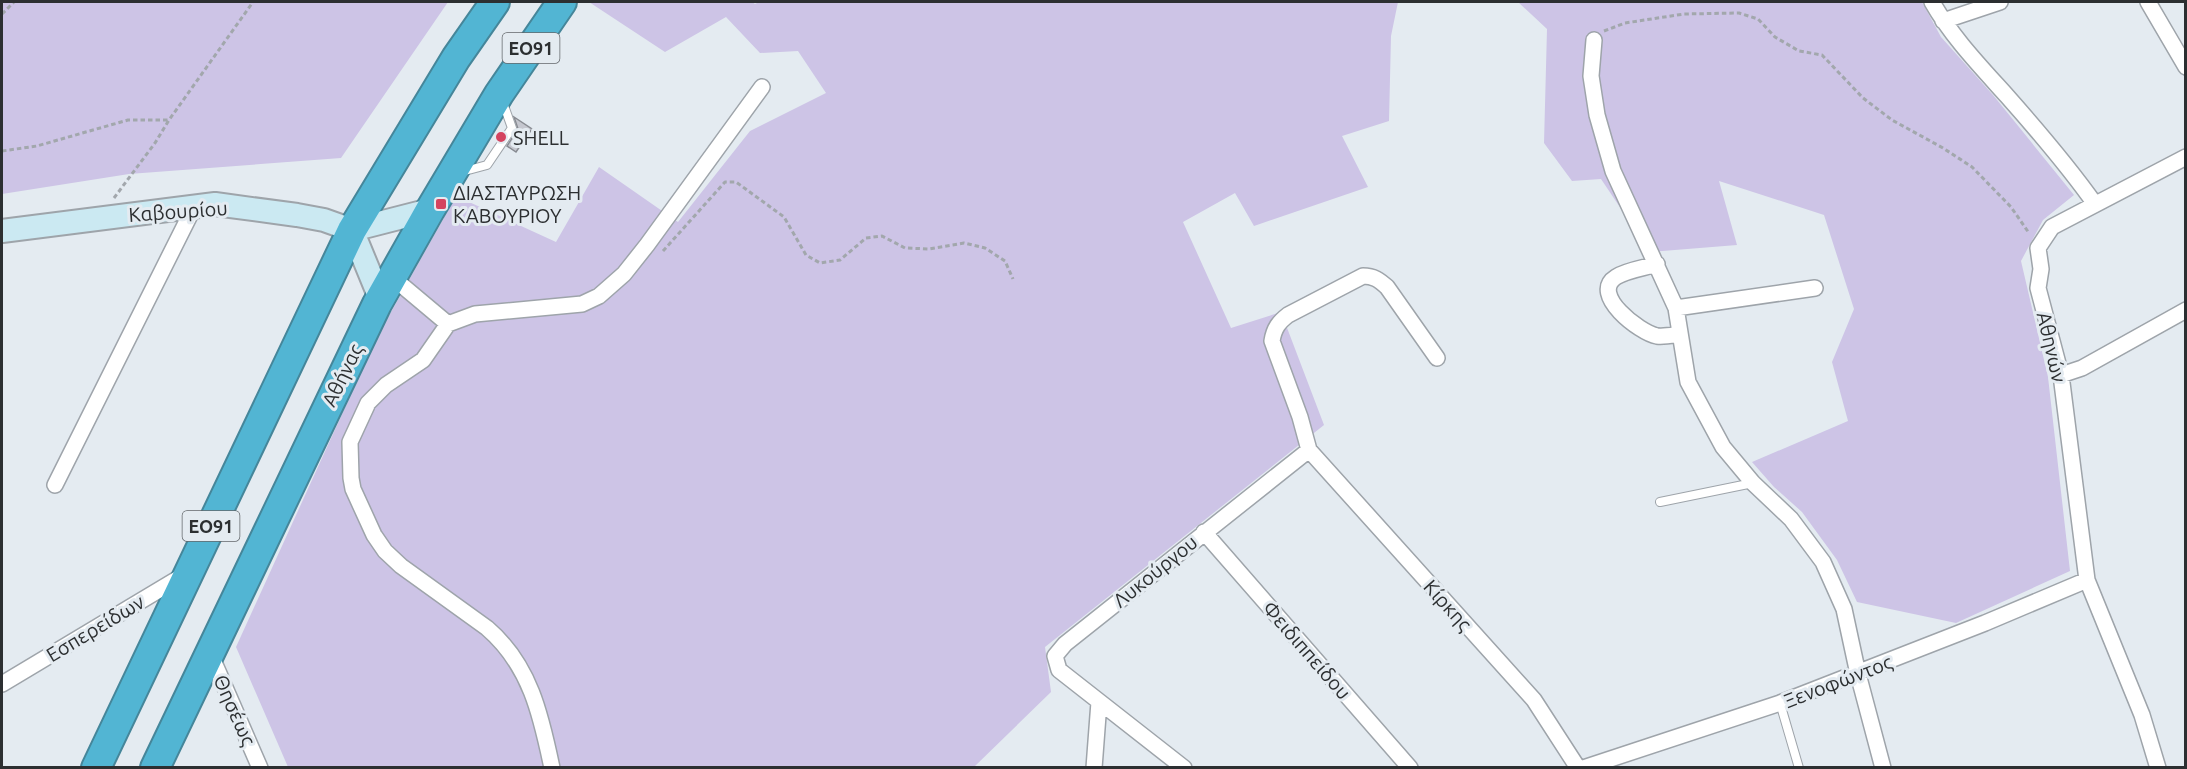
<svg xmlns="http://www.w3.org/2000/svg" width="2187" height="769" viewBox="0 0 2187 769" font-family="Ubuntu,sans-serif">
<style>
.green{fill:#cdc4e6}
.building{fill:#c5c7cf;stroke:#888b92;stroke-width:1.5}
.lines{fill:none;stroke-linecap:round;stroke-linejoin:round}
.lane-casing{stroke:#9ea4aa;stroke-width:10}
.street-casing{stroke:#9ea4aa;stroke-width:18}
.secondary-casing{stroke:#9ea4aa;stroke-width:26}
.highway-casing{stroke:#45869a;stroke-width:32}
.path{stroke:#a2a7ac;stroke-width:3;stroke-dasharray:4.5 3;stroke-linecap:butt}
.lane{stroke:#fff;stroke-width:8}
.street{stroke:#fff;stroke-width:15}
.secondary{stroke:#cbe9f2;stroke-width:22}
.highway{stroke:#52b5d3;stroke-width:28}
.poi-dot{fill:#d44460;stroke:#e4ebf1;stroke-width:2}
.labels{text-anchor:middle;dominant-baseline:central;stroke-width:6;stroke-linejoin:round;paint-order:stroke}
.shield{fill:#e4ebf1;stroke:#63676b;stroke-width:1.5}
.shield-label{font-size:18px;font-weight:bold;fill:#2c2f31}
.poi-label{font-size:20px;fill:#2c2f31;stroke:#e4ebf1;text-anchor:start}
.street-label{font-size:20px;fill:#2c2f31;stroke:#e4ebf1}
</style>
<rect width="100%" height="100%" fill="#e4ebf1"/>
<!-- green -->
<path class="green" d="M2,2H448L341,158L129,174L2,194Z
M589,2H752L755,4L759,2H1398L1391,36L1389,121L1342,136L1368,187L1254,226L1235,193L1183,222L1231,328L1281,312L1324,425L1045,647L1051,692L974,767H288L236,647L378,335L456,196L556,242L599,167L678,222L750,131L826,93L798,51L760,53L726,17L665,52Z
M1518,2H1922L1941,37L1993,95L2074,195L2043,220L2021,261L2048,377L2070,571L1956,623L1857,602L1837,560L1802,512L1774,487L1752,462L1848,421L1832,362L1854,309L1824,215L1719,181L1737,245L1650,252L1601,179L1572,181L1544,143L1547,29Z"/>
<!-- building -->
<path class="building" d="M514,117L532,129L516,152L507,146L518,129Z"/>
<g class="lines">
<defs>
<path id="lane" d="M461,172L487,165L512,128L503,103
M1660,502L1753,483
M1780,703L1799,768"/>
<path id="street" d="M1932,2C1952,37 1980,66 2007,96C2038,131 2068,166 2095,204
M2148,2L2186,67
M1943,21L2000,2
M1594,40L1591,76L1597,115L1613,171L1676,308L1688,382L1723,447L1753,483L1791,519L1823,562L1844,609L1858,674L1883,768
M1657,264C1644,268 1627,270 1616,277C1589,294 1640,333 1657,336C1664,337 1673,335 1680,334
M392,277L448,324L475,314L582,304L599,296L624,274L647,245L762,87
M1676,308L1815,288
M448,324L423,360L386,385L368,403L350,442L351,478L353,489L374,535L385,551L401,566L487,628C530,665 541,715 552,768
M1437,358L1387,287C1379,280 1374,276 1363,276L1288,315C1279,322 1274,328 1272,341L1300,417L1309,450L1534,700L1578,768
M2061,375L2082,368L2186,310
M55,485L195,205
M1204,532L1410,768
M210,653L260,768
M2,684L184,575
M1094,768L1099,702
M1184,768L1059,670L1055,656L1065,644L1309,450
M1583,768L1780,703L1985,623L2087,580
M2158,768L2142,715L2087,580L2061,375L2038,288L2041,269L2038,248L2052,227L2186,157"/>
<path id="secondary" d="M352,230L430,210
M352,230L380,298
M2,231L215,204L297,215L324,220L352,230"/>
<path id="highway" d="M96,768L352,230L456,58L495,2
M155,768L377,304L430,210L499,94L562,2"/>
</defs>
<!-- lane casing -->
<use href="#lane" class="lane-casing"/>
<!-- street casing -->
<use href="#street" class="street-casing"/>
<!-- secondary casing -->
<use href="#secondary" class="secondary-casing"/>
<!-- highway casing -->
<use href="#highway" class="highway-casing"/>
<!-- path -->
<path class="path" d="M2,14L14,2
M1604,31L1625,23L1684,14L1739,13L1758,19L1775,37L1799,51L1822,55L1863,98L1892,120L1943,148L1972,167L2011,207L2029,233
M2,151L37,146L128,120H169
M114,198L155,143L169,120L253,2
M663,251L725,182H736L784,217L806,255L820,263L840,260L866,238L882,236L905,248L929,249L964,243L985,248L1005,261L1013,279"/>
<!-- lane -->
<use href="#lane" class="lane"/>
<!-- street -->
<use href="#street" class="street"/>
<!-- secondary -->
<use href="#secondary" class="secondary"/>
<!-- highway -->
<use href="#highway" class="highway"/>
</g>
<!-- markers -->
<g class="poi-dot">
<circle cx="501" cy="137" r="6"/>
<rect x="435" y="198" width="12" height="12" rx="3"/>
</g>
<g class="labels">
<!-- shield labels -->
<g class="shield">
<rect x="502.5" y="33" width="57" height="30" rx="4.5"/>
<rect x="182.5" y="511" width="57" height="30" rx="4.5"/>
</g>
<g class="shield-label">
<text x="531" y="48">ΕΟ91</text>
<text x="211" y="526">ΕΟ91</text>
</g>
<!-- poi labels -->
<g class="poi-label">
<text x="513" y="137">SHELL</text>
<text x="453" y="192">ΔΙΑΣΤΑΥΡΩΣΗ<tspan x="453" dy="23">ΚΑΒΟΥΡΙΟΥ</tspan></text>
</g>
<!-- street labels -->
<g class="street-label">
<text transform="translate(178 211) rotate(-4)">Καβουρίου</text>
<text transform="translate(2052 347) rotate(77)">Αθηνών</text>
<text transform="translate(342 375) rotate(-64)">Αθήνας</text>
<text transform="translate(1155 571) rotate(-39)">Λυκούργου</text>
<text transform="translate(1448 605) rotate(48)">Κίρκης</text>
<text transform="translate(95 628) rotate(-31)">Εσπερείδων</text>
<text transform="translate(1307 650) rotate(49)">Φειδιππείδου</text>
<text transform="translate(1838 681) rotate(-21)">Ξενοφώντος</text>
<text transform="translate(235 710) rotate(66)">Θησέως</text>
</g>
</g>
<!-- border -->
<rect width="2187" height="769" fill="none" stroke="#2c2f31" stroke-width="6"/>
</svg>
